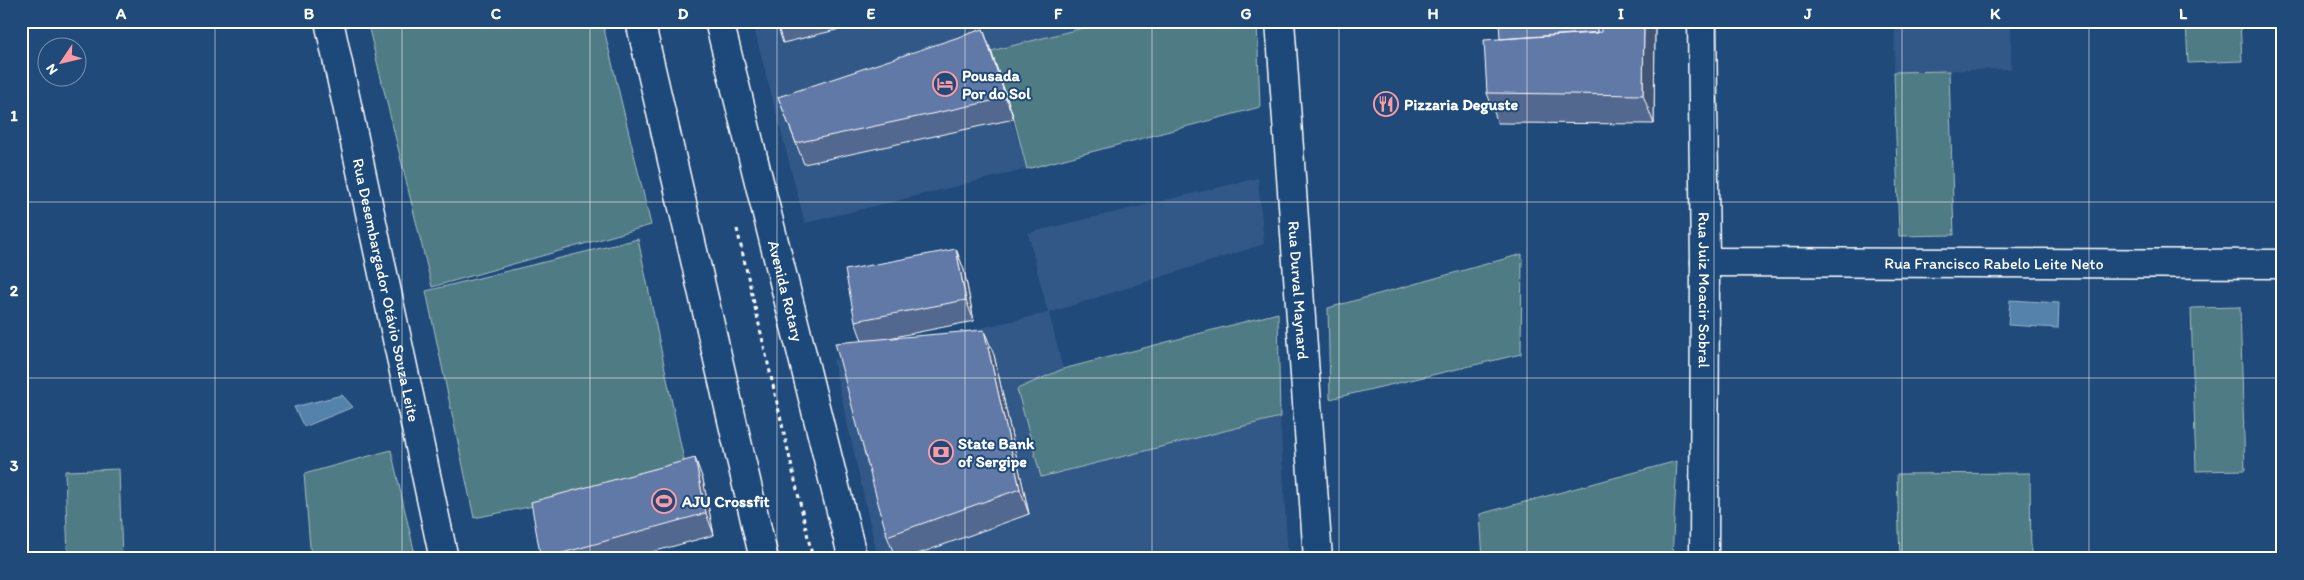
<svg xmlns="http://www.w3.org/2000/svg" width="2304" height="580" viewBox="0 0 2304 580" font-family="Itim,sans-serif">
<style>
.built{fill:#325887}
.green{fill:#4f7b84;stroke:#a7bdc2}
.water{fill:#5582ab;stroke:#99b4cd}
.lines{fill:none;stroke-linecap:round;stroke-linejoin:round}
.minor-casing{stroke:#fff;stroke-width:31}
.primary-casing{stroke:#fff;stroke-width:31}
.path{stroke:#fff;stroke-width:3;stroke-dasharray:4 4;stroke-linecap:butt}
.minor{stroke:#1f4a7a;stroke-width:28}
.primary{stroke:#1f4a7a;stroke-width:28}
.wall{fill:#53688f;stroke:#fff}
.shaded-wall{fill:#435574;stroke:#fff}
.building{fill:#6079a6;stroke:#fff}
.grid{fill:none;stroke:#fff;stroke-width:1;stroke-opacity:0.55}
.labels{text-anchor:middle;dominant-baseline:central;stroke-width:4;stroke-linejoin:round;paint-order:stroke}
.poi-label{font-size:16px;font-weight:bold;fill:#fff;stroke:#1f4a7a;text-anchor:start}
.street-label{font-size:16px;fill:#fff;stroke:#1f4a7a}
.neatline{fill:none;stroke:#fff;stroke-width:2}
.grid-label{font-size:16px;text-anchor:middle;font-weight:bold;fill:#fff}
</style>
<rect width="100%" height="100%" fill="#1f4a7a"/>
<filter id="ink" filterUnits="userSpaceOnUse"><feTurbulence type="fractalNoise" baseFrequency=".02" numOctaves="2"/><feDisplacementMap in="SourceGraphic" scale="10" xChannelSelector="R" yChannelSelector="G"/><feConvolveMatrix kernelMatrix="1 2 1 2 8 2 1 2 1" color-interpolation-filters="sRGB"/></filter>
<g filter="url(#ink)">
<!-- built -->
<path class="built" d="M752,21H1111L991,51L1027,169L805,223Z
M1895,21H2011V69L1894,72Z
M1258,178L1264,244L1049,313L1063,369L1017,389L1041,476L1280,417L1288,559H878L833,360L1048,313L1028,233Z"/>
<!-- green -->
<path class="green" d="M367,21H602L651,225L432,287Z
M1111,21H1257L1260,107L1027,169L1014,119L991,51Z
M2186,21H2240L2242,61L2188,63Z
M1949,71L1954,235L1899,236L1894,72Z
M638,239L687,475L474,518L426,291Z
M1522,254L1521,354L1330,399L1328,308Z
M2240,307L2245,470L2196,471L2191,308Z
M1278,313L1280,417L1041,477L1017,389L1063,369Z
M391,450L416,559H311L304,474Z
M1677,461L1672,559H1483L1480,514Z
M119,469L122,559H68L65,471Z
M2030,473L2031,559H1900L1897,474Z"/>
<!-- water -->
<path class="water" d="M2010,300L2059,303L2058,328L2008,325Z
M342,395L353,407L304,427L294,407Z"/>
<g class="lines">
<defs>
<g id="minor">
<path id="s1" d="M329,21L444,559"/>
<path id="s2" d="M1280,21L1318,559"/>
<path id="s3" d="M1702,21L1705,262L1704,559"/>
<path id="s4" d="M1705,262L2283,264"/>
</g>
<g id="primary">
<path d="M640,21L764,559"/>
<path id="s5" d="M719,21L853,559"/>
</g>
</defs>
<!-- minor casing -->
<use href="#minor" class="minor-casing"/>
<!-- primary casing -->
<use href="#primary" class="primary-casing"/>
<!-- path -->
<path class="path" d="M737,229L813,559"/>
<!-- minor -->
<use href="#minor" class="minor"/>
<!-- primary -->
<use href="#primary" class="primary"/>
</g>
<!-- wall -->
<path class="wall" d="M776,21H873L783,43Z
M1655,21L1654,124L1498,123L1487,93L1500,39Z
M991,51L1014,119L804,164L778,97Z
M956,249L964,270L974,321L884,339L994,355L1029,514L904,559H896L887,536L862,341L855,321Z
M695,458L703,480L714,535L627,559H541Z"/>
<!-- shaded-wall -->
<path class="shaded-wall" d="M1597,21H1602L1603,52L1597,36Z
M1644,21H1655L1654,124L1643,95Z
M983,29L991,51L1014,119L1006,98Z
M956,249L964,270L974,321L966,300Z
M984,330L994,355L1029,514L1020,489Z
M695,458L703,480L714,535L706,513Z"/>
<!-- building -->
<path class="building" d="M1499,21H1597V33L1500,39Z
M1601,21H1644L1643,95L1487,93L1484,40L1601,32Z
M983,29L1006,98L796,143L778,97Z
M956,249L966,300L855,321L845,270Z
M984,330L1020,489L887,536L835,343Z
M695,458L706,513L541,559L531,502Z"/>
</g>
<!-- grid -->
<path class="grid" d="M215,21V559M402,21V559M590,21V559M777,21V559M965,21V559M1152,21V559M1339,21V559M1527,21V559M1714,21V559M1902,21V559M2089,21V559M21,202H2283M21,378H2283"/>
<!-- icons -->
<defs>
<symbol id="hotel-ring" viewBox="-11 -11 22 22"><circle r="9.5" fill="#1f4a7a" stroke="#ff9aa2" stroke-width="1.5"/><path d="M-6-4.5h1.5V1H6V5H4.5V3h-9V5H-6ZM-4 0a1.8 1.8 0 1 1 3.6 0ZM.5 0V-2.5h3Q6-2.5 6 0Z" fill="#ff9aa2"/></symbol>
<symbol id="restaurant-ring" viewBox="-11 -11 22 22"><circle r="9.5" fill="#1f4a7a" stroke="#ff9aa2" stroke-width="1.5"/><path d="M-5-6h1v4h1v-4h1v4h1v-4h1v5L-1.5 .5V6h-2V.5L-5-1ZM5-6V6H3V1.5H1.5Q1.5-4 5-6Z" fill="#ff9aa2"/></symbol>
<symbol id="bank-ring" viewBox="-11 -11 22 22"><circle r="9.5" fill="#1f4a7a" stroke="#ff9aa2" stroke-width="1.5"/><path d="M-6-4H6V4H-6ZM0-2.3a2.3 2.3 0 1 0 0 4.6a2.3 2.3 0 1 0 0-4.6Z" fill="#ff9aa2"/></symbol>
<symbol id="stadium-ring" viewBox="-11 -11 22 22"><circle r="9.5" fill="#1f4a7a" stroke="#ff9aa2" stroke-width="1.5"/><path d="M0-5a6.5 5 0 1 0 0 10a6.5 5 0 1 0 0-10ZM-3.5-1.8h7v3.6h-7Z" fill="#ff9aa2"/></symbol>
</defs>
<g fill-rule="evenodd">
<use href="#hotel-ring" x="931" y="70" width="28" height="28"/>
<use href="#restaurant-ring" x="1372" y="90" width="28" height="28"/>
<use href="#bank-ring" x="927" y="438" width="28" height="28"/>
<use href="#stadium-ring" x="650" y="487" width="28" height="28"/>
</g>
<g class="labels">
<!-- poi labels -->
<g class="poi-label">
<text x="962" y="75">Pousada<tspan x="962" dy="18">Por do Sol</tspan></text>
<text x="1404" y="104">Pizzaria Deguste</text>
<text x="958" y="443">State Bank<tspan x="958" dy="18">of Sergipe</tspan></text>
<text x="682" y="501">AJU Crossfit</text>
</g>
<!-- street labels -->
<g class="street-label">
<text stroke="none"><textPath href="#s4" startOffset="289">Rua Francisco Rabelo Leite Neto</textPath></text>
<text stroke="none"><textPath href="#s1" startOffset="275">Rua Desembargador Otávio Souza Leite</textPath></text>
<text stroke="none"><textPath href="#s5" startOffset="278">Avenida Rotary</textPath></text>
<text stroke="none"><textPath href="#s2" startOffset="270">Rua Durval Maynard</textPath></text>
<text stroke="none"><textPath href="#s3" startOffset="269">Rua Juiz Moacir Sobral</textPath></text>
</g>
</g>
<!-- margin -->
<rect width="2304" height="580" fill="none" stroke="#1f4a7a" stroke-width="55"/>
<!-- north arrow -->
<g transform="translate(62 62) rotate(235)"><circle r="24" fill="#1f4a7a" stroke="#7992af"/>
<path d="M0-4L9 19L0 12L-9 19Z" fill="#ff9aa2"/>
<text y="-8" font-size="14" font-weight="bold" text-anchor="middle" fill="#ffffff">N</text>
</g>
<rect x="28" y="28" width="2248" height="524" class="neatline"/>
<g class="grid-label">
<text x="121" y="19">A</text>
<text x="309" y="19">B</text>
<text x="496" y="19">C</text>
<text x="683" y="19">D</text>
<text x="871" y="19">E</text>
<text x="1058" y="19">F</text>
<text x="1246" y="19">G</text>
<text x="1433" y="19">H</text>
<text x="1621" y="19">I</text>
<text x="1808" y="19">J</text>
<text x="1995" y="19">K</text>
<text x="2183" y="19">L</text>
<text x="14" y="121">1</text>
<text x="14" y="296">2</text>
<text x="14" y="471">3</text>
</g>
</svg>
